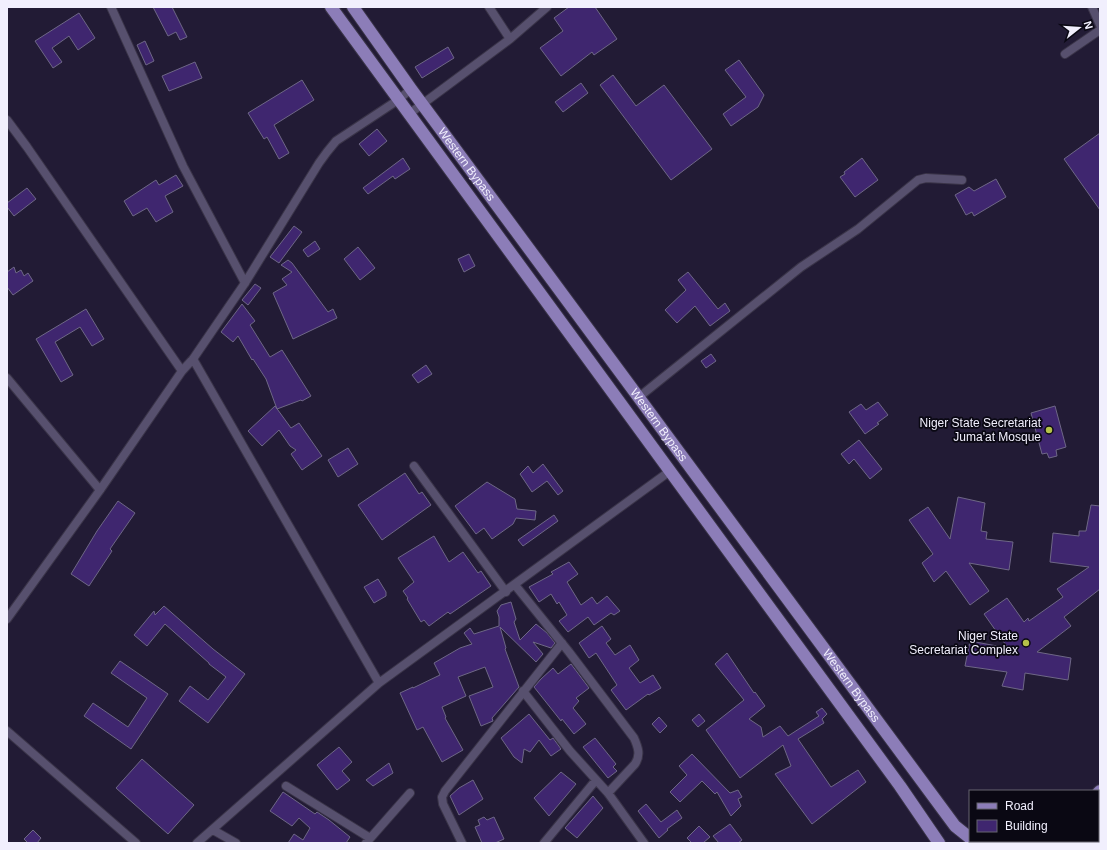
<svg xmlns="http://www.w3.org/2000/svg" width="1107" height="850" viewBox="0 0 1107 850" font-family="Arial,sans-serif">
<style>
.building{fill:#3f266f;stroke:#6e6786}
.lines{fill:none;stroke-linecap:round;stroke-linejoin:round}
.street-casing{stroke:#3a3448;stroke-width:10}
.primary-casing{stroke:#3a3448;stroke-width:14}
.street{stroke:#57506e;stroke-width:8}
.primary{stroke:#8c7db8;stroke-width:12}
.poi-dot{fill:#b5c249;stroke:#0a0813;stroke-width:1.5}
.labels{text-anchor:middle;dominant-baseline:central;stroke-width:3.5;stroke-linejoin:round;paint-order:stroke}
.street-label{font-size:12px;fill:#f1effd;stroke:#0a0813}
.poi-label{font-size:12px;fill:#f1effd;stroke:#0a0813;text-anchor:end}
</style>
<rect width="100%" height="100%" fill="#221b35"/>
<!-- building -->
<path class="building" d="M153,7H172L187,37L180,40L176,32L168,36Z
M569,7H595L617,39L594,55L592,52L561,76L540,48L563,31L554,18Z
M79,13L95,38L78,50L69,36L52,48L62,62L53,68L35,41Z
M145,41L154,61L146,65L137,45Z
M448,47L454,58L422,78L415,67Z
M739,60L764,95L758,107L731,126L723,114L746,97L725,70Z
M195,62L202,78L169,91L162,76Z
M613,75L636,106L664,85L712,149L671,180L600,85Z
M302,80L314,100L274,125L289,153L279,159L267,137L264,139L248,113Z
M581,83L588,93L563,112L555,102Z
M377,129L387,141L369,156L359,144Z
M1100,133V210L1064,159Z
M403,158L410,169L395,179L393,176L368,194L363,188Z
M862,158L878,180L855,197L840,177L845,174L844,172Z
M176,175L183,186L165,196L173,212L156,222L147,208L133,216L124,201L156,180L159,185Z
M996,179L1006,197L974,216L972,212L966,215L955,195L969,187L974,191Z
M27,188L36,199L14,216L7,207V203Z
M294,226L302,232L279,263L270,257Z
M315,241L320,249L308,257L303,250Z
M358,247L375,268L360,280L344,259Z
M469,254L475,266L464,272L458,259Z
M288,260L292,263L328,312L333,309L337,318L293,339L273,293L287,285L282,279L292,272L281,265Z
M14,267L16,273L21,270L24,276L28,273L33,281L13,295L7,287V272Z
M688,272L718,309L725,303L730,311L710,326L695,306L677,323L665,310L686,290L678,280Z
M255,284L261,288L248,305L242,300Z
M242,304L255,321L250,325L270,357L282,350L311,396L302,401L301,400L277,409L266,379L253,359L252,360L238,336L233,342L221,332Z
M86,309L104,339L92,346L80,327L55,342L73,375L61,382L36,339Z
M711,354L716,361L706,368L701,361Z
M426,365L432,374L418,383L412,375Z
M878,402L888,415L877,423L879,424L865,434L849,412L861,404L866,410Z
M275,406L291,428L299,423L322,456L302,470L291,454L296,450L290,446L279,430L262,446L248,431Z
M1055,406L1066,447L1056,450L1057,456L1049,458L1047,453L1042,454L1031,413Z
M859,440L882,469L870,479L854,459L849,464L841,454Z
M348,448L358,464L338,477L328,460Z
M543,464L563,491L558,495L547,481L532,492L520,474L528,466L533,473Z
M405,473L419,494L422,492L431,505L382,540L358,505Z
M487,482L515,499L517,509L536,511L535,520L516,518L513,524L492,539L484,528L476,534L455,506Z
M958,497L985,503L981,531L987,532L986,539L1013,542L1009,570L969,563L989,591L970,605L946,571L934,582L922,563L933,554L909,520L928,507L950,539Z
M118,501L135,513L110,549L112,551L89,586L71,574L97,531Z
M1091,505L1100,506V589L1064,617L1071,626L1037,652L1071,658L1068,680L1025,673L1023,690L1002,686L1007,672L965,666L970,641L1008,648L984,614L1007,598L1024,622L1028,618L1029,621L1063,597L1057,589L1089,567L1050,562L1053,533L1079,536V531H1086Z
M554,515L558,521L523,546L518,540Z
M434,536L449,562L463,552L478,573L481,571L491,586L450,614L448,612L429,626L424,620L421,622L407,599L408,598L403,591L414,582L398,558Z
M569,562L578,574L567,582L581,605L592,597L597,604L607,596L620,611L614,615L611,613L594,625L588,617L568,632L559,621L567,615L559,602L557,604L551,594L539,602L529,587L553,574L551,572Z
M378,579L386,592V596L374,603L364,587Z
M511,602L516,619L514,622L520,640L536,624L547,633L555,643L551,648L533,642L543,654L536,662L500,627L506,648L505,649L519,687L492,718L493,721L481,726L469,696L493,687L485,667L458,677L466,696L442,707L446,717L445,718L463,750L442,762L423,727L417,730L400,693L413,687V688L440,675L434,663L460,648L472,644L464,633L470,628L474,634L499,626V617L497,611L501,605Z
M164,606L213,649L245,674L208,723L179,701L190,686L208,700L226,677L209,664V663L165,624L147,646L134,635L154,611L155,615Z
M602,626L611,639L606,643L615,655L630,645L639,660L629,668L640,683L653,675L661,688L649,695L648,694L626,710L611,690L617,685L596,653L589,658L579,643Z
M727,653L754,693L755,692L765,706L749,719L761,727L763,737L780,726L788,736L819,716L816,712L822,708L827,714L822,719L824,723L798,739L831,787L858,770L866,782L812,824L775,774L791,766L783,745L740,778L706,730L744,700L715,664Z
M120,661L168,694L131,749L84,716L93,703L128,727L147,698L111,673Z
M571,664L589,688L576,698L579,701L573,708L586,724L574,734L562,719L561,721L534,687L541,679L553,668L558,674Z
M529,714L550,740L553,738L561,749L551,756L539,740L530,752L524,749L522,763L514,757L501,738Z
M699,714L705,721L698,727L692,720Z
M659,717L667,726L660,733L652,724Z
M595,738L616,764L613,767L617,771L608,778L583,747Z
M339,747L352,762L342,771L350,780L337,790L317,765Z
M692,754L730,793L738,790L742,797L738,799L741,806L731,816L717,792L715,794L702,781L680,802L670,792L687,775L679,766Z
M142,759L194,805L168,834L116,788Z
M389,763L393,773L373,786L366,780Z
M561,772L576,784L549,816L534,798Z
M473,780L483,799L459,815L450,796L459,788Z
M283,792L315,814L317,812L329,820L350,837L346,843H288L294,834L303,840L310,828L299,818L292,826L270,811Z
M593,796L603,808L577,838L565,828Z
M646,804L661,822L677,810L682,818L667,829L668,830L659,838L638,811Z
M484,817L487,820L494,817L504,839L495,843H482L475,827L480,825L478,820Z
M730,824L742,840L738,843H719L713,836Z
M699,826L710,837L703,843H692L687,838Z
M33,830L41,838L37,843H28L24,839Z"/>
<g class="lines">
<defs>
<path id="street" d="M111,7L183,166L245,283
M489,7L510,39
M1092,7L1100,25
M1065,54L1100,30
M409,114L510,39L547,7
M7,120L27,147L182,371
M193,359L379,683
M7,378L100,490
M639,397L801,267L858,229L918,180L926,178L962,180
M414,466L506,592
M515,585L569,652L634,738C638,747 641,755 635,764L608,793
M7,619L100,490L182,371L193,359L245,283L319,163L327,152L336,141L398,100L411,89
M523,691L570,751L608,793L644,843
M7,731L136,843
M286,786L370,838
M213,830L236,843
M197,843L379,683L670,471
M366,843L410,793
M462,843L443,804L442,797L445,791L562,643
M544,843L596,780"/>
<g id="primary">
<path d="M331,7L900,786L939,843"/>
<path id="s1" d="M353,7L411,89L955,826L970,838"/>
<path d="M1098,793L1100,791"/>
<path d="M1098,821L1100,819"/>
<path d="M1028,843L1032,841"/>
<path d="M1068,843L1071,841"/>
</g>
</defs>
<!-- street casing -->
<use href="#street" class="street-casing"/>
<!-- primary casing -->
<use href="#primary" class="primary-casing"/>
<!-- street -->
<use href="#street" class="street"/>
<!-- primary -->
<use href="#primary" class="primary"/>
</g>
<!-- markers -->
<g class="poi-dot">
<circle cx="1049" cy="430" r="4"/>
<circle cx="1026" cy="643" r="4"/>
</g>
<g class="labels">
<!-- street labels -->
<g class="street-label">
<text stroke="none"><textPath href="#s1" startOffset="194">Western Bypass</textPath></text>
<text stroke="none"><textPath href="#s1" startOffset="518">Western Bypass</textPath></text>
<text stroke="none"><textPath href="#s1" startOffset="842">Western Bypass</textPath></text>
</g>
<!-- poi labels -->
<g class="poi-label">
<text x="1041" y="423">Niger State Secretariat<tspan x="1041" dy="14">Juma'at Mosque</tspan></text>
<text x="1018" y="636">Niger State<tspan x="1018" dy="14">Secretariat Complex</tspan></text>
</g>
</g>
<!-- border -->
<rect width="1107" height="850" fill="none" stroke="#f1effd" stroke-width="16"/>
<!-- legend -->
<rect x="969" y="790" width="130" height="52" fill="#0a0813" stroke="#666471"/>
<rect x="977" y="803" width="20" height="6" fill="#8c7db8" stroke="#666471"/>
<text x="1005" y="810" font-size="12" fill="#f1effd">Road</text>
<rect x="977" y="820" width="20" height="12" fill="#3f266f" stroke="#666471"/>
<text x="1005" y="830" font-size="12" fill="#f1effd">Building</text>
<!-- north arrow -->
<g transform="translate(1079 28) rotate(73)" stroke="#0a0813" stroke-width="3" paint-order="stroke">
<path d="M0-3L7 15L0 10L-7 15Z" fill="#f1effd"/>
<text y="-6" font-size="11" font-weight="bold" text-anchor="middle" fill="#f1effd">N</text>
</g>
</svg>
